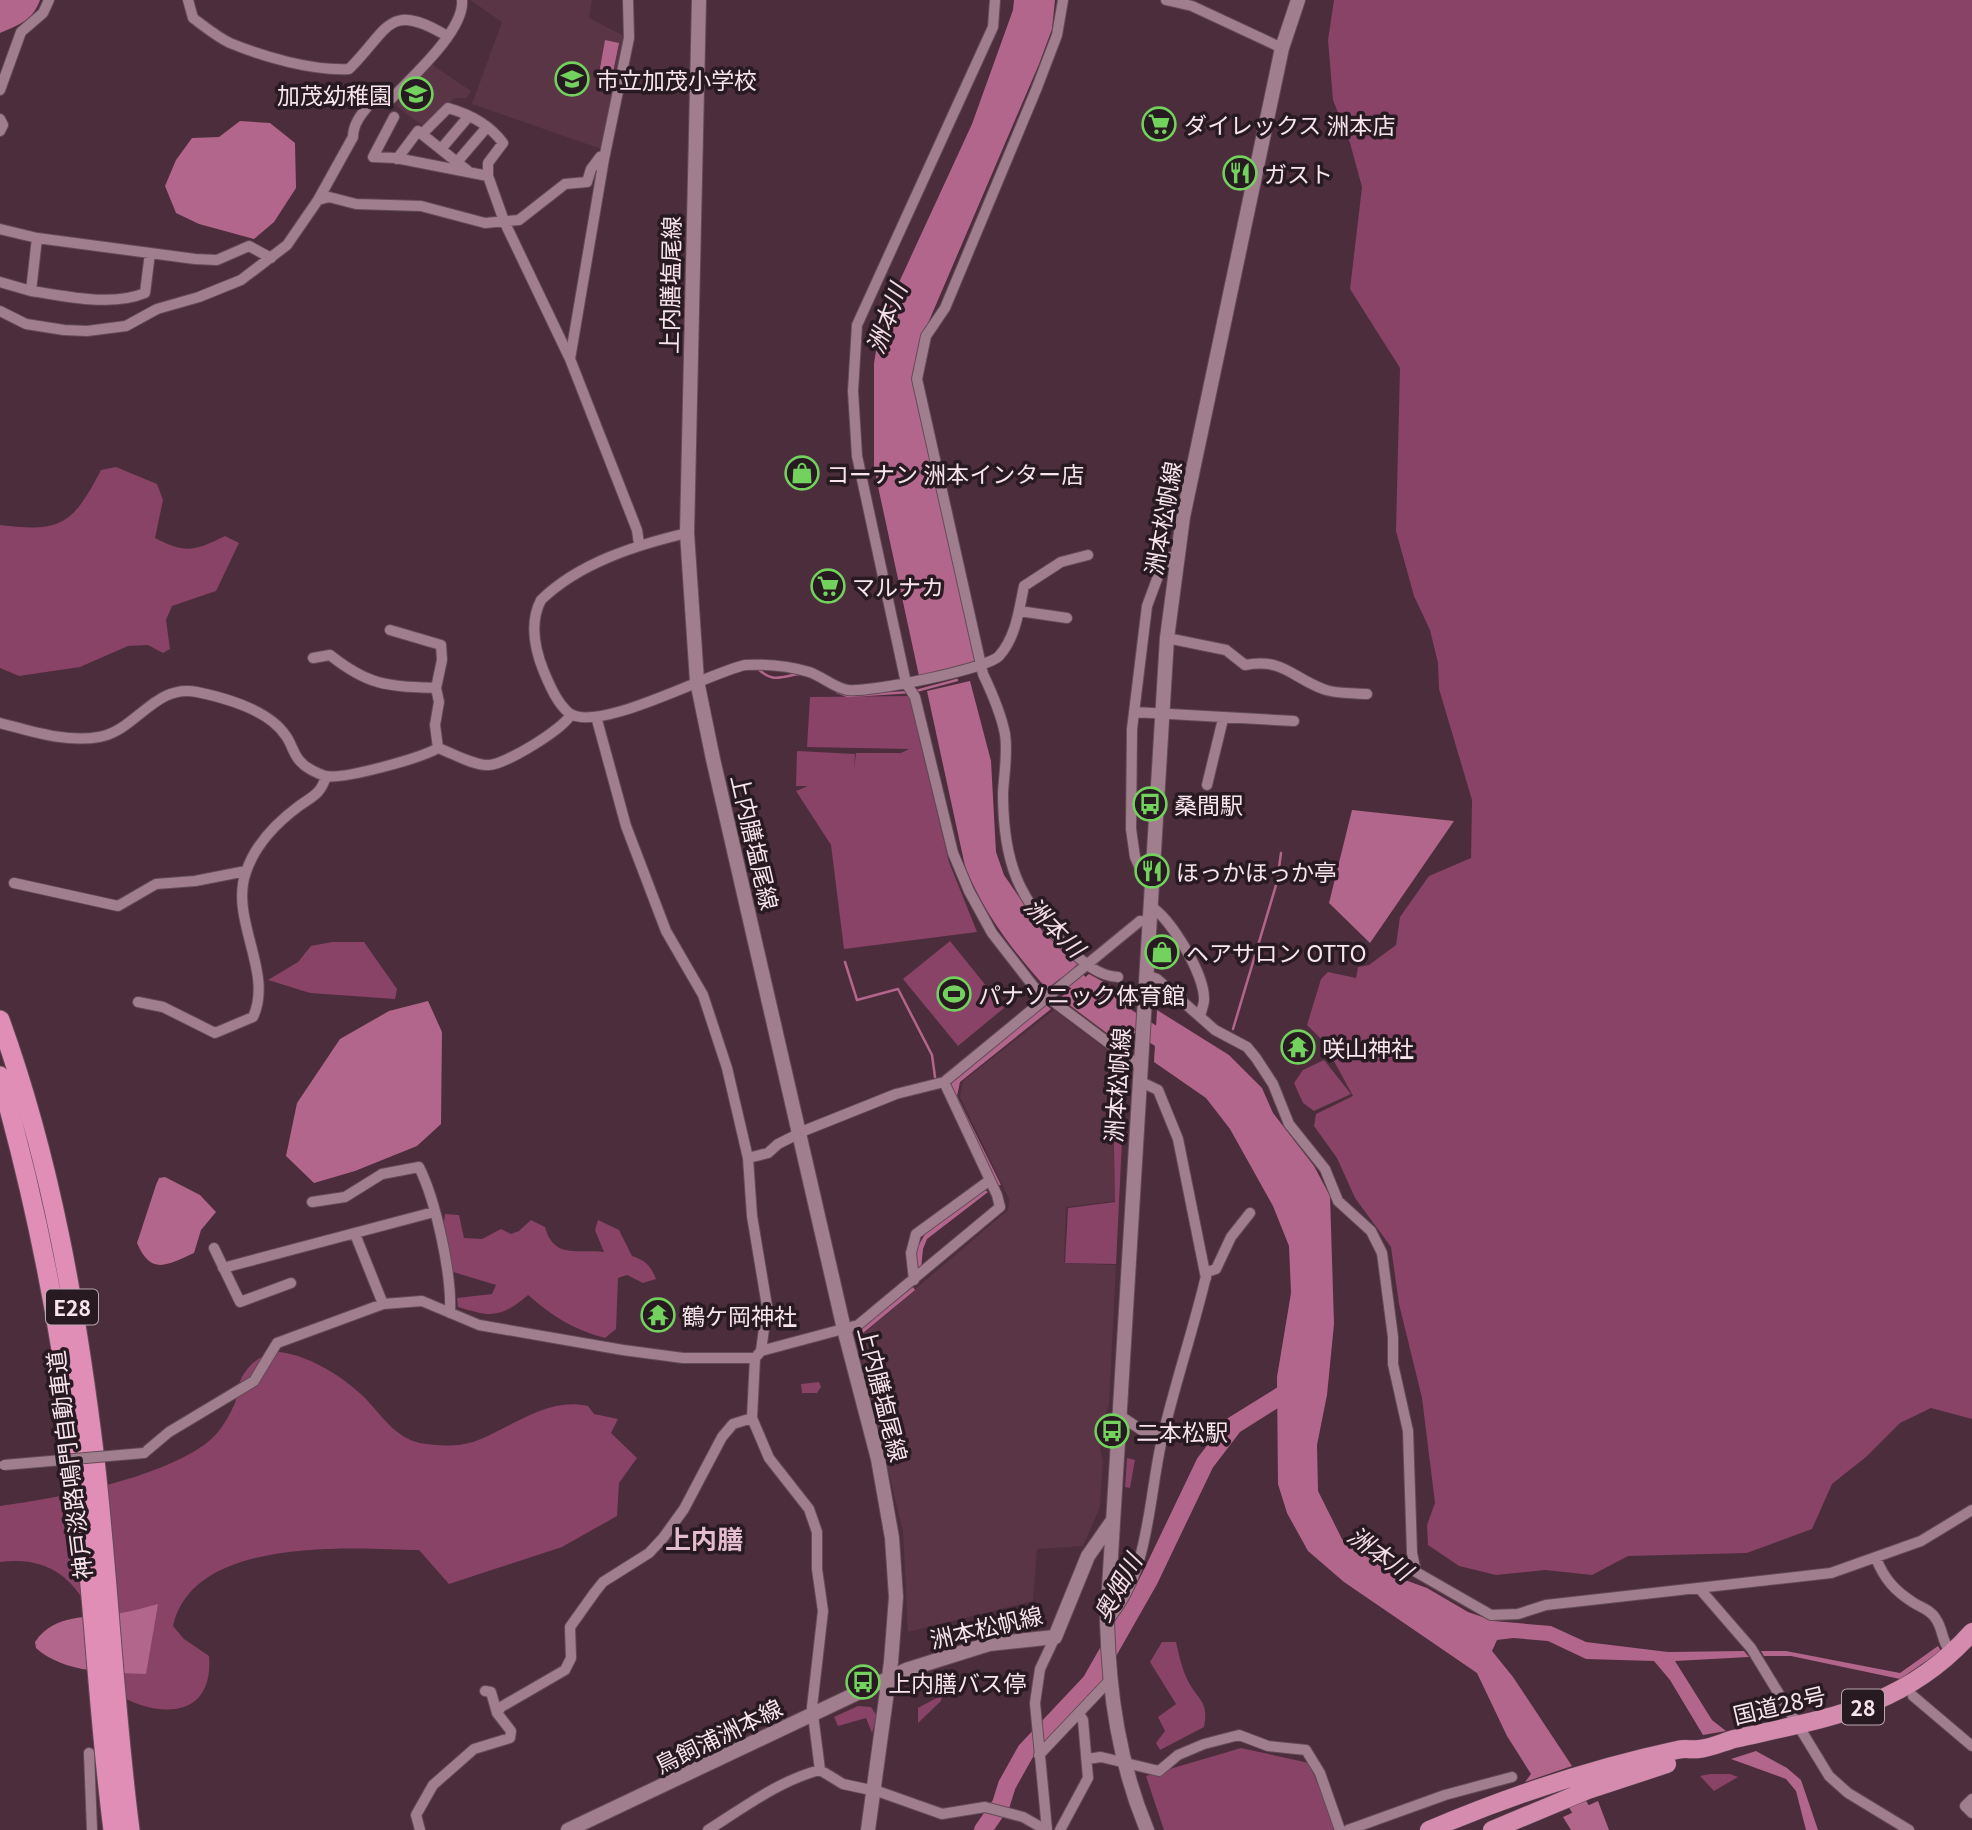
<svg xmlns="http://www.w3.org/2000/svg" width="1972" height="1830" viewBox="0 0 1972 1830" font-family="Georgia,'Noto Sans JP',serif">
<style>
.built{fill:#593546}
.green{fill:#884366}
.water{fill:#b3668c}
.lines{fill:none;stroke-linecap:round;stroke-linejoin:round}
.stream{stroke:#b3668c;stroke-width:2.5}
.river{stroke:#b3668c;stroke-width:18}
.minor-casing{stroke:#644b57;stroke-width:12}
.secondary-casing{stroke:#644b57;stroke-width:16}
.trunk-casing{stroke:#644b57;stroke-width:19}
.motorway-casing{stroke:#644b57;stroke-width:21}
.minor{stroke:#a17e8e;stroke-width:10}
.secondary{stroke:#a17e8e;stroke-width:14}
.trunk{stroke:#d48bae;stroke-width:18}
.motorway{stroke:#e18eb6;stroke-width:19}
.minor-bridge-casing{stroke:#644b57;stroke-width:12;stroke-linecap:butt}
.minor-bridge{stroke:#a17e8e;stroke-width:10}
.labels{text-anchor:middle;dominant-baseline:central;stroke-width:7;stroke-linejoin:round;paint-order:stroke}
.shield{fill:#281a21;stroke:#baa7af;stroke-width:2}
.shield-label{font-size:21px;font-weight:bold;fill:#f8e4ec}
.poi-label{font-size:23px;fill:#f8e4ec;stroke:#281a21;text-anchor:start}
.street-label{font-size:23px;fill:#f8e4ec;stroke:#281a21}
.water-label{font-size:24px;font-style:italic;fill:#f3dce6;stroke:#281a21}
.quarter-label{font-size:26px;font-weight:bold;fill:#e3bdcd;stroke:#281a21}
</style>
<rect width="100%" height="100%" fill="#4b2d3b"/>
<!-- built -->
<path class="built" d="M470,0H592L589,18L624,36L604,150L472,104L502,22Z
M431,64L471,91L466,98H455L424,127L395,105Z
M1054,1010L1111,1053L1115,1201L1066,1207L1064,1263L1116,1265L1109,1404L1102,1425L1100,1448L1103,1462L1100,1507L1083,1546L1037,1549L1033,1601L908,1632L903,1532L857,1339L1008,1210L1009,1199L960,1097L963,1081Z"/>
<!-- green -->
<path class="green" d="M1334,0H1972V1419L1931,1408L1900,1423L1866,1457L1832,1484L1812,1529L1747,1553L1628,1556L1592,1575L1545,1570L1496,1575L1459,1566L1428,1545L1427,1525L1435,1503L1422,1398L1399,1304L1391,1247L1355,1198L1337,1158L1314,1126L1316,1114L1353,1096L1323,1041L1307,1025L1321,979L1328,972L1356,978L1358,967L1369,965L1396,945L1400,917L1429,876L1471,858L1472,800L1439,689L1438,663L1430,630L1414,596L1396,531L1400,368L1350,289L1362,187L1350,143L1333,100L1328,40Z
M116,467L157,484L163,500L155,538C185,554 195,551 225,536L239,543L216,591L172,606L166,620L170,649L163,653L148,645L128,646L80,667L19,676L0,668V525C61,533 73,524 101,470Z
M909,696L949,862L977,932L844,949L831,845L796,791L808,786H796L797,751L855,754L854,768L856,753H901L909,749L807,747L810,697Z
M950,941L1004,1008L958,1046L903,979Z
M332,942H364L397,989L395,999L310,993L268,980L298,962L311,946Z
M1112,1051L1131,1064L1129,1093L1124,1100L1116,1264L1065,1263L1068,1208L1115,1202Z
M1324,1060L1351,1094L1314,1111L1303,1103L1294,1083L1303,1070Z
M445,1214L459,1215L464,1238L482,1239L501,1229L511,1234L519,1231L531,1220L545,1227C554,1259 576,1249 604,1252L595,1230L598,1220L619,1230L632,1256C645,1260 651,1266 656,1279L643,1283L627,1275L618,1278L616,1329L605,1338C574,1330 552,1316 528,1295C500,1319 491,1317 458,1307L457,1298L492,1294L496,1285L450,1271L443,1229Z
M280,1352C310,1356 342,1376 364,1397C381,1414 395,1438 420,1443C437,1446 457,1447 473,1442C510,1429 547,1396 588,1406L594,1414L618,1419L611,1433L637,1458L619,1483L617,1516L562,1547L449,1584L419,1550C349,1548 193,1536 173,1626L184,1639L209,1656C214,1716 164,1719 122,1697C97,1633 87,1551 0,1562V1506C59,1498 156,1479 204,1445C217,1436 227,1421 233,1407C237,1401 236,1393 238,1387C244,1367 260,1353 280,1352Z
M819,1382L821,1387L817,1393H802L801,1384Z
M1127,1458L1135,1460L1130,1488L1125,1487Z
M1162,1642H1176C1179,1655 1182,1669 1188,1681C1199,1702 1209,1701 1204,1727L1160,1750L1156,1743L1165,1731L1158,1717L1176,1704L1150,1662Z
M942,1695L941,1701L918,1723V1708Z
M858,1706L871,1707L877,1716L872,1733L866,1718L838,1726L834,1717Z
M1241,1748L1309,1763L1337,1830H1164L1146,1776Z
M1710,1774H1730L1738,1777L1714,1791L1700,1776Z"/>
<!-- water -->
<path class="water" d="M0,0H40C33,20 19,25 0,33Z
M1014,0H1055L1052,29L1039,64L923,335L914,378L915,395L978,661L919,676L874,468V363L879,333L895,291L972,124L1013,10Z
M605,40L619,43L612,77L599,74Z
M240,121L270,123L295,143L296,188L274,222L254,239L199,224L176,213L165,186L176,160L192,138L219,137Z
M970,681L991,761L996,852L1004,875L1043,932L1078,964L1047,989C1013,951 984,914 965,866L927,691Z
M1352,810L1454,821L1370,943L1329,903Z
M1089,974L1133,998L1128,1049L1060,998Z
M428,1001L442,1032L441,1124L417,1146L355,1171L314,1183L286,1156L297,1103L340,1039L389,1011Z
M1046,1005L1051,1009L960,1082L957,1096L1001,1185L996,1186L950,1085L954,1078Z
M1157,1010L1229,1055L1262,1088L1273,1113L1314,1166L1330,1196L1334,1324L1327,1395L1317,1445L1318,1491L1342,1539L1394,1576L1427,1588L1468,1612L1494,1621L1551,1626L1586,1642L1668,1652L1744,1651L1749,1657L1675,1661L1712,1720L1726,1731L1703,1735L1670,1680L1654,1661L1586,1659L1548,1641L1513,1638L1497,1640L1492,1651L1513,1677L1572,1766L1525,1782L1531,1774L1507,1736L1477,1673L1344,1582L1308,1551L1287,1513L1278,1484L1277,1377L1291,1293L1289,1246L1273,1206L1230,1129L1206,1098L1154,1062Z
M165,1177L200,1195L216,1212L201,1230L194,1253C167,1265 151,1276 137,1243L156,1185L159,1178Z
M985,1190L988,1192L927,1239L923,1249L921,1269H917L916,1250L925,1234Z
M913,1287L915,1290L857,1338L855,1333Z
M158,1604L146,1674C112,1673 63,1673 36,1648L35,1642C55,1612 89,1619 121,1613C133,1611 146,1607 158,1604Z
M1938,1646L1941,1651L1900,1679L1791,1656H1764L1761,1651H1786L1900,1673Z
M1756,1751L1787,1768L1801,1780L1818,1830H1806L1796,1791L1786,1779L1731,1759Z
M1598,1801L1609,1830H1571L1563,1817Z"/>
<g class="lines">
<!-- stream -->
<path class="stream" d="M758,669C774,683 780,677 799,674
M916,691L957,680
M837,692L848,696L910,692
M845,962L857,1000L898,989L932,1055L935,1077
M1233,1029L1277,882L1281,853"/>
<!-- river -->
<path class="river" d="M1059,965L1094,997L1175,1048
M1566,1785L1593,1830
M983,1830L1001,1804L1007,1785L1026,1751L1091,1682L1149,1580L1205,1463L1234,1425L1298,1385"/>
<defs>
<path id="minor" d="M188,0L193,18C204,26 217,37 230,43C264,57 312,71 349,69C389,30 387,0 447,36
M995,0L993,27L857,325L853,391L857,456L906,683L915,697L953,853L969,891L992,933L1034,987L1134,1062
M1063,0L1057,35L1036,90L945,308L926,336L917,379L983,674C992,693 1001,713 1005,734C1008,753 1004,774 1003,793C1003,862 1018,901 1069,949C1083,962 1098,976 1118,977
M1166,0L1192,6L1282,48
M0,90L21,32L43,13L49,0
M394,117L373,157L396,158L488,176
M0,119L3,125L0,131
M423,133L448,108C469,114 490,125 503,143L488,163V176L504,221L570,359L637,530L639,544
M441,149L469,116
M397,159L418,131L468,171
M457,162L487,127
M318,200L353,137C353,122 364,111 373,100L391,99C412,77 465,30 462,0
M0,229L37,238L195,259L217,260L249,246L271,258
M37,238L31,291C66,296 111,307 145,293L150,253
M0,282L31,291
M0,311L26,324L64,330L87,331L126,326L157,309L199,297L241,280L287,245L318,200L329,197L356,204L421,206L485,223L519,220L565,184L587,182L591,169L600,157L604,159
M570,359L604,159L629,38L628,0
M687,533C636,545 579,563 541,600C529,623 535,650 544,672C550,686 557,703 569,713C598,734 708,673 745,665C766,664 789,666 809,672C822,676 834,688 848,690C868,693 987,669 999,656C1016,637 1019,610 1024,586L1061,562L1088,555
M1019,611L1067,618
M390,630L441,645L442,660L436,688L439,702L435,725L438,748
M1167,638L1226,650L1245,665C1283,658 1291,677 1323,689C1335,694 1354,693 1367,694
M313,658L330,655C369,686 387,686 436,688
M1134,712L1294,721
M597,720L626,826L666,931L703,995L727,1068L748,1158L752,1216L767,1306L761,1351
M0,723C31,731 66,743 99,737C136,731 155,683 197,692C226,698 269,710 286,736C292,744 294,757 302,763C306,768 319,774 325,776C343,780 421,758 438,748C452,753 474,766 489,765C506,764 564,729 571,714
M1207,785L1223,719
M1152,880L1145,879L1135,857L1131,829L1132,729L1147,606L1160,571L1170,557L1176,558
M14,883L118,906L156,884L195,881L246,871
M1150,906C1171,918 1205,975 1204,1000C1204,1005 1201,1011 1200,1016
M1146,975L1157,979L1215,1030L1247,1047L1256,1058L1273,1084L1289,1124L1325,1169L1338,1201L1371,1231L1382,1253L1393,1337V1364L1408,1431L1412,1553L1416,1572L1491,1615L1518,1614L1546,1605L1831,1573L1921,1541L1972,1510
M138,1002L163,1007L215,1033L253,1017C274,972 229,919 246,872C255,845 276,823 299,806C313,796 321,794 326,776
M1139,1081L1158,1090L1178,1139L1206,1278
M748,1158L768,1153L778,1144L806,1130L896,1094L944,1082L1129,930L1140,921L1150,922
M312,1202L345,1197L382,1174L419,1167C436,1201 452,1275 450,1313
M355,1234L383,1304
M214,1248L240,1302L291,1283
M223,1268L434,1212
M914,1280L911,1253L916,1234L990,1180
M755,1358L752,1418L769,1458L809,1509L817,1532V1569L823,1611L812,1707L820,1770L843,1784L880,1792L942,1814L985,1807L1023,1817L1046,1830
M1119,1415L1143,1431L1163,1437
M144,1453L169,1432L254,1381L277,1343L383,1304L422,1301L479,1325L623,1350L683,1358H755L761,1351L858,1325L1000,1207L997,1195L944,1082
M1876,1558C1884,1579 1895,1591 1914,1603C1922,1608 1931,1610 1936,1619C1944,1631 1941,1642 1952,1653
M1699,1588L1751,1648L1829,1776L1848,1793L1909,1830
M983,1621L989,1644
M1107,1621C1150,1573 1148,1500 1162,1439C1175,1383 1194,1328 1207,1272L1216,1269L1231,1237L1250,1213
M485,1691L491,1692L497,1713
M1913,1696L1972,1746
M89,1753L92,1830
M1039,1755L1109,1681
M1087,1759L1101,1757L1159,1771L1178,1755L1204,1744L1239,1735L1268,1746L1306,1750L1320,1773L1340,1830
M1972,1799L1965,1806L1972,1813
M420,1830L416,1815L433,1785L474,1749L510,1738L511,1731L497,1713L501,1707L565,1670L571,1658L570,1627L595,1592L603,1582L649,1553L663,1538L684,1509L722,1437L733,1424L752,1418
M708,1830C743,1808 780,1780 820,1770
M1047,1830L1035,1703L1040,1669L1055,1637
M1060,1830L1088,1778L1083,1720L1079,1714
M1348,1830L1445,1795L1512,1777"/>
<path id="secondary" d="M699,0L687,533L697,681L713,759L844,1329L878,1459L892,1538L896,1597L891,1662L868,1830
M568,1830L906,1670L989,1644L1055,1637L1088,1556L1111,1523
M1147,1830C1119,1763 1109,1694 1107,1621L1167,638L1183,517L1282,48L1298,0"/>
<path id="trunk" d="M1429,1830C1509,1796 1593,1768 1677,1750C1685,1748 1691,1750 1699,1749C1711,1748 1723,1742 1734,1739C1827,1718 1905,1708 1972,1632
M1492,1830L1588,1790L1667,1764"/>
<path id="motorway" d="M0,1020C51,1161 77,1311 95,1460C109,1583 114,1707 130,1830
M0,1076C36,1202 61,1330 77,1460C93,1583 97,1707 113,1830"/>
</defs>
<!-- minor casing -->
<use href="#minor" class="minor-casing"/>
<!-- secondary casing -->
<use href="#secondary" class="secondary-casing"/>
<!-- trunk casing -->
<use href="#trunk" class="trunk-casing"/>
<!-- motorway casing -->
<use href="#motorway" class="motorway-casing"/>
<!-- minor -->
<use href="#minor" class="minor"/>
<!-- secondary -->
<use href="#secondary" class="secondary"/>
<!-- trunk -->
<use href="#trunk" class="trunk"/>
<!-- motorway -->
<use href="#motorway" class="motorway"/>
<defs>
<path id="minor-bridge" d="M4,1465L144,1453"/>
</defs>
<!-- minor-bridge casing -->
<use href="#minor-bridge" class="minor-bridge-casing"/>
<!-- minor-bridge -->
<use href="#minor-bridge" class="minor-bridge"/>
</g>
<!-- icons -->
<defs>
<symbol id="school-ring" viewBox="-11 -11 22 22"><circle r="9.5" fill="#281a21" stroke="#73d25d" stroke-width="1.5"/><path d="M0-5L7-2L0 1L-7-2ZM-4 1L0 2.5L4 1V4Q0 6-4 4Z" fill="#73d25d"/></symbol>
<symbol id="supermarket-ring" viewBox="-11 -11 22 22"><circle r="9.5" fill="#281a21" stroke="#73d25d" stroke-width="1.5"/><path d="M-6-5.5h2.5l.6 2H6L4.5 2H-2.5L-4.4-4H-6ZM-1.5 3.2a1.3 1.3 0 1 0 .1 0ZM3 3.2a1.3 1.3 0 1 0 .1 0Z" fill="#73d25d"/></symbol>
<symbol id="restaurant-ring" viewBox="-11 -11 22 22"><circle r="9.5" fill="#281a21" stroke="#73d25d" stroke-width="1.5"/><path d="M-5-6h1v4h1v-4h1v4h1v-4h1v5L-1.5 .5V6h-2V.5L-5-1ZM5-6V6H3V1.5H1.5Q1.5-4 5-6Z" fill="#73d25d"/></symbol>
<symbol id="shop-ring" viewBox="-11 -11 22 22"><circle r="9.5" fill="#281a21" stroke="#73d25d" stroke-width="1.5"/><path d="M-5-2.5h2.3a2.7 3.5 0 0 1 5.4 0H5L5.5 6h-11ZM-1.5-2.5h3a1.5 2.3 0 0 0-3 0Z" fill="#73d25d"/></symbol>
<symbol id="bus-ring" viewBox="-11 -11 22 22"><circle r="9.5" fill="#281a21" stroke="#73d25d" stroke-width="1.5"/><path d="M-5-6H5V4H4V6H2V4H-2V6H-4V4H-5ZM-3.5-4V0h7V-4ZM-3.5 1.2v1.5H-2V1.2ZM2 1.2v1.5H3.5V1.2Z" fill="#73d25d"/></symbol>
<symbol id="stadium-ring" viewBox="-11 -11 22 22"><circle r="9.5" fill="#281a21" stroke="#73d25d" stroke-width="1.5"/><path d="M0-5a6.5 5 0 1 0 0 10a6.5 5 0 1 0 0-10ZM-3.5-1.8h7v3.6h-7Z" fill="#73d25d"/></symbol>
<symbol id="temple-ring" viewBox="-11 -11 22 22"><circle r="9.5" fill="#281a21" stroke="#73d25d" stroke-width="1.5"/><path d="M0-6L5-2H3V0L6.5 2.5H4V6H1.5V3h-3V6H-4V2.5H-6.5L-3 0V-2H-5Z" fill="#73d25d"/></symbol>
</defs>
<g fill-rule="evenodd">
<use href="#school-ring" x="553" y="60" width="38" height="38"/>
<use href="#school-ring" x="397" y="75" width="38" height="38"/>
<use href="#supermarket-ring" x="1140" y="105" width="38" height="38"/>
<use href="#restaurant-ring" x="1221" y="154" width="38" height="38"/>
<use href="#shop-ring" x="783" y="454" width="38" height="38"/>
<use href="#supermarket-ring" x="809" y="567" width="38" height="38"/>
<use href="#bus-ring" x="1131" y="785" width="38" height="38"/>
<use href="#restaurant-ring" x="1133" y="852" width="38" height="38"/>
<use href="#shop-ring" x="1143" y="933" width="38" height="38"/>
<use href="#stadium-ring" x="935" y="975" width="38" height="38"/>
<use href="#temple-ring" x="1279" y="1028" width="38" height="38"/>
<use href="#temple-ring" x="639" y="1296" width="38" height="38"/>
<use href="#bus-ring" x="1093" y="1412" width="38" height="38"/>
<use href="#bus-ring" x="844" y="1663" width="38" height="38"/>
</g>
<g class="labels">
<!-- shield labels -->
<g class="shield">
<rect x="46" y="1289.5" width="52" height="35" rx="5"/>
<rect x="1842" y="1689.5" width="42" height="35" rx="5"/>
</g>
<g class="shield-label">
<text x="72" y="1307">E28</text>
<text x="1863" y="1707">28</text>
</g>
<!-- poi labels -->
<g class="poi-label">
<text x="596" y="79">市立加茂小学校</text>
<text x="392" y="94" text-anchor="end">加茂幼稚園</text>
<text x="1184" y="124">ダイレックス 洲本店</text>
<text x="1264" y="173">ガスト</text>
<text x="826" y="473">コーナン 洲本インター店</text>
<text x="852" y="586">マルナカ</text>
<text x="1174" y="804">桑間駅</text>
<text x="1176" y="871">ほっかほっか亭</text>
<text x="1186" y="952">ヘアサロン OTTO</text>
<text x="978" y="994">パナソニック体育館</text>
<text x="1322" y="1047">咲山神社</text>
<text x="682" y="1315">鶴ケ岡神社</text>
<text x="1136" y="1431">二本松駅</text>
<text x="888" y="1682">上内膳バス停</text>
</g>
<!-- street labels -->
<g class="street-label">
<text transform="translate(669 285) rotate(-89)">上内膳塩尾線</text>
<text transform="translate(1162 518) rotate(-80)">洲本松帆線</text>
<text transform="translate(756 842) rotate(77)">上内膳塩尾線</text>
<text transform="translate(1116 1085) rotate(-86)">洲本松帆線</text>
<text transform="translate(884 1394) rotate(76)">上内膳塩尾線</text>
<text transform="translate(68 1465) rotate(-97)">神戸淡路鳴門自動車道</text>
<text transform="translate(986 1626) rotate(-13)">洲本松帆線</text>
<text transform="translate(1779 1704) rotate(-13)">国道28号</text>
<text transform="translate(718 1735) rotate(-26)">鳥飼浦洲本線</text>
</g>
<!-- water labels -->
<g class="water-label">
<text transform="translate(885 318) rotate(-70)">洲本川</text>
<text transform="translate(1056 926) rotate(45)">洲本川</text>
<text transform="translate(1381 1552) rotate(36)">洲本川</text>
<text transform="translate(1116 1587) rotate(-61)">奥畑川</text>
</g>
<!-- quarter labels -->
<g class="quarter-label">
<text x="704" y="1537">上内膳</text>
</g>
</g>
</svg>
